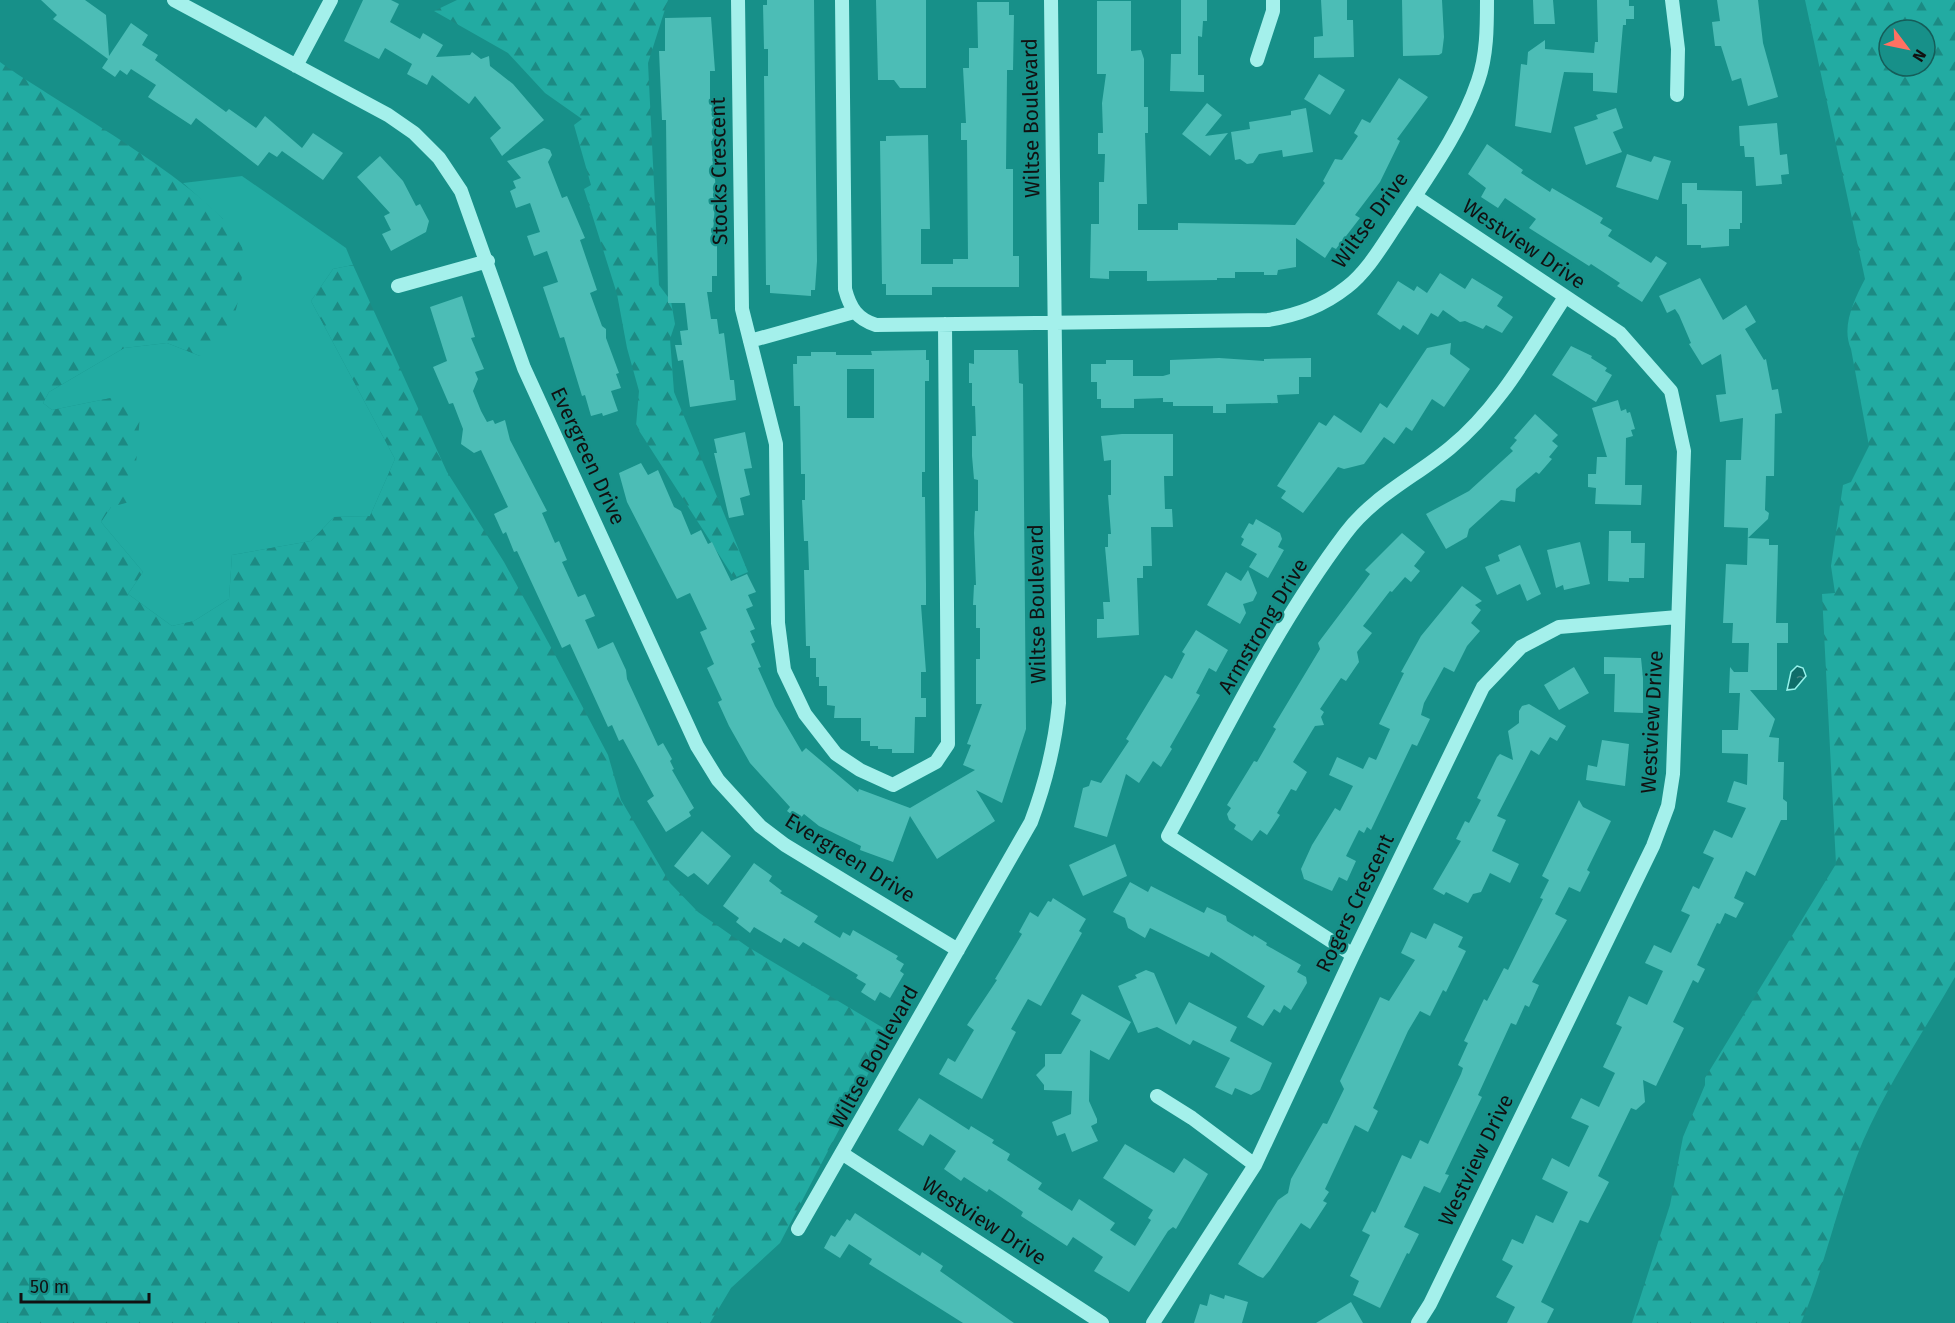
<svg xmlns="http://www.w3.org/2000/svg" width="1955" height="1323" viewBox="0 0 1955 1323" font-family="'Fira Sans',sans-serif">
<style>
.grass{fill:#22aba2}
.forest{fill:url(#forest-firs);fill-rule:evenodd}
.water{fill:url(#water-ripples);stroke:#96f2eb;stroke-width:1.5}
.building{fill:#4cbdb6;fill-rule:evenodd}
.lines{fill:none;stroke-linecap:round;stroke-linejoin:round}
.minor{stroke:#a4f0eb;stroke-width:14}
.labels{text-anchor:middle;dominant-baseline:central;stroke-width:4.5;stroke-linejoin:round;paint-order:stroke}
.street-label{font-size:21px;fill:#111;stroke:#179089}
</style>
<defs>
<pattern id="forest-firs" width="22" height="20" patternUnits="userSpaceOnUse" patternTransform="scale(1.5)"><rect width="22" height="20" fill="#22aba2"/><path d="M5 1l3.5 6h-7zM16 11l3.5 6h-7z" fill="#1c8a83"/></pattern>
<pattern id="water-ripples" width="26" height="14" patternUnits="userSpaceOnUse" patternTransform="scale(1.5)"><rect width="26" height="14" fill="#0f6d69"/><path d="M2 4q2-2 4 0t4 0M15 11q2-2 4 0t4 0" fill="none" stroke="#428481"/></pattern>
</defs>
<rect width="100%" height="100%" fill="#179089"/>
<!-- grass -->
<path class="grass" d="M242,176L346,248L353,265L333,269L311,301L395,459L370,516L334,517L311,541L232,555L229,599L194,621L172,626L128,594L143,572L101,522L111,507V398L52,410L43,403L49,392L124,348L167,343L200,356L223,219L183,183Z"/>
<!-- forest -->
<path class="forest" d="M457,0H668L648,63L659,285L671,301L675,324L670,339L674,392L748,572L734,578L636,426L639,391L627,348L617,294L584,189L591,185L574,125L582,119L545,93L508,53L434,11Z
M1805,0H1955V977C1924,1031 1888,1084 1863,1141C1838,1200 1826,1264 1801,1323H1632L1670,1205L1683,1137L1705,1085V1078L1836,864L1822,594L1835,593L1831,566L1843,485L1851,482L1869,446L1851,349C1841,327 1854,300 1865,279ZM1889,30H1925V66H1889Z
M0,62C50,99 226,195 242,247C246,262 238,315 229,328C222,338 209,348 200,356L167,343L124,348L49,392L43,403L52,410L111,398L140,415L133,501L111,507L101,522L143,572L128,594L172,626L194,621L229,599L232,555L311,541L334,517L370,516L395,459L311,301L333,269L353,265L447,472L504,562L553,651L608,755L621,800L670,883L698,912L748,947L890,1032L780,1243L731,1288L710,1323H0Z"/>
<!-- water -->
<path class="water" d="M1797,666L1803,668L1806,676L1795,689L1787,690L1791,672Z"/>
<!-- building -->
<path class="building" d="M41,0H85L106,15L109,56L131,23L148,35L142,45L158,55L155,60L226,112L229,109L256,128L265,116L302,148L313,133L343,153L323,180L282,151L277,157L269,152L258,166L196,118L191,125L148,97L156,85L131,69L127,75L120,70L115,77L102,68L108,59L53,19L57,15Z
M363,0H391L399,4L390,22L420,39L423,33L443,45L436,57L470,55L472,52L481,59L489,56L490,66L513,84L544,120L502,156L490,138L501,128L475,96L469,104L432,75L427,85L407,74L412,64L385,48L379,59L344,41Z
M767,0H814L817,261L815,290H811V296L770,293V285H766L764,76H768V49H764L763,5H767Z
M876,0H926V88H900L894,80H878Z
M1181,0H1207V21H1203L1202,37L1198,36V75H1204V92L1170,91L1171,54H1181Z
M1321,0H1347V20H1353L1354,57L1314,58V37L1323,36Z
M1402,0H1442L1444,37L1442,53L1439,55L1403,56Z
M1533,0H1553L1555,24H1534Z
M1597,0H1629V6H1634V19H1626V25H1623L1617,93L1593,91V73L1564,72L1551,133L1515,126L1521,64L1527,65L1528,52L1545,40V49L1594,53L1595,42H1598Z
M1717,0H1758L1763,43L1778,97L1748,106L1741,78L1732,81L1721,46H1715L1712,22L1720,21Z
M1097,1H1131V51L1141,50L1144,59V107H1148V133H1145L1147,204H1138V230H1178V223L1295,225L1325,183L1323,181L1335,159L1342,160L1358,136L1354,133L1362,119L1370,123L1399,78L1428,97L1397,139L1400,141L1380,182L1355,215L1360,218L1336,249L1332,247L1325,258L1296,238V267L1278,270L1277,275H1264V272H1235V278H1217V280L1147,281V271H1109V279L1090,278L1091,224H1099V182H1104L1105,154H1098V133H1103L1102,103L1106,74H1097Z
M977,2H1009V15H1014L1013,70H1007V75L1006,169H1013V256H1019V287H932V295H886V284H882L880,141H886V136L928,135L930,229H921V264H953V259H968L967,140H961V123H966L963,68H969V48H978Z
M711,17L715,71H710V99H715V141H711L716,189L713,234H717V276H712V292H707L711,319H717L719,334L724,333L730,380H734L736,400L690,407L683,360L678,361L675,345H682L680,331L688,330L685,303H668L666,120H662L659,51H665V18Z
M1319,74L1345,90L1330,115L1304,99Z
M1207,103L1222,115L1205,136L1228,133L1210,156L1182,134Z
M1306,108L1313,152L1283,157L1282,150L1259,154L1253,163L1247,164L1240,159L1235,160L1231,132L1250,129L1249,122L1291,115V111Z
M1616,108L1623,128L1613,132L1622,152L1586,165L1574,127L1598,119L1596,115Z
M1777,123L1780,155L1787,154L1789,174L1781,175L1782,184L1756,186L1754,157H1745L1744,146H1740L1739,126Z
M1487,144L1523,170L1521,173L1550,192L1552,188L1603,218L1600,223L1612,230L1608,236L1651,263L1656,256L1667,263L1642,302L1617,286L1620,283L1591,264L1589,266L1529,228L1536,219L1505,198L1498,208L1481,197L1486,188L1468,174Z
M544,148L550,150L552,155L548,162L562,198L567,196L585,238L580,240L597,290L590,293L602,326L606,329V338L619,373L616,374L621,388L611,391L618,411L603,416L602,413L591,416L585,395L582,396L564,337L560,338L543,287L558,282L547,251L534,256L527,236L540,232L530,203L516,208L510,191L516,188L513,181L521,178L507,161Z
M1627,154L1651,162L1654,156L1671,161L1658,200L1616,187Z
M380,156L403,181L416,206L420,204L429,221L426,232L391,251L382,234L391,230L384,216L390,213L357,177Z
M1682,183H1697V190L1742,191V223H1740V229H1729V246L1701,248V245H1687V204H1682Z
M1440,273L1465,289L1472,278L1503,297L1497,306L1513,317L1502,333L1486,325L1483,329L1465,321L1460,322L1443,310L1438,317L1431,313L1418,335L1403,325L1400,330L1377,314L1398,281L1414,291L1417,286L1427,293Z
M1700,278L1723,320L1746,305L1756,322L1745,329L1764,360L1766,359L1772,390L1778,389L1782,413L1775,414L1774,476H1766L1765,510L1769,513L1768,519L1748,538L1769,539V545H1778L1776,623H1788V643H1777V690H1750L1775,719L1769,737L1779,738L1778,762H1784L1783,799L1787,802V820H1781L1755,876L1746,871L1734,898L1744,903L1736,918L1725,913L1720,924L1717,923L1697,965L1705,969L1698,983L1693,980L1673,1022L1684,1028L1656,1086L1643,1080L1645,1102L1636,1110L1631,1108L1598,1176L1609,1182L1588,1223L1580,1220L1541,1302L1554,1309L1547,1323H1507L1515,1307L1496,1297L1513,1266L1502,1260L1512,1239L1523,1244L1536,1215L1553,1223L1568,1192L1542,1179L1552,1158L1569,1167L1589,1126L1571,1118L1581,1098L1599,1107L1615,1073L1603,1067L1622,1027L1616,1024L1629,996L1647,1005L1663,971L1645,963L1654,945L1671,953L1690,915L1681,911L1693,886L1699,889L1714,858L1703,853L1714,830L1732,838L1746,808L1727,802L1734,781L1747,785L1748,754L1722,753V730H1738L1740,693H1729L1730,667L1734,672H1748L1749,643H1732L1733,623H1723L1726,564L1747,565L1748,528L1724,527L1726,460H1741L1743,418L1720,422L1716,395L1726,394L1721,354L1702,365L1689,344L1691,343L1679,315L1675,309L1667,313L1659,296Z
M462,296L475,337L471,338L484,369L475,372L478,379L473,391L481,411L487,422L493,420L495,424L505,420L510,440L547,511L542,513L555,543L559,541L567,560L562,562L578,597L585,594L595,616L585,620L598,649L613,642L626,670L627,679L658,746L663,743L672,759L670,761L674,769L672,770L694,808L689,812L691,816L666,832L647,801L654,796L623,739L619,741L612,725L608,727L570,644L562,648L517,551L514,552L506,532L503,534L494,514L508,507L481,450L474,453L461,444L463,429L453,403L449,404L433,367L447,361L430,307Z
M1451,343L1450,354L1470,369L1444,407L1432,399L1412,431L1406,427L1394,444L1384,437L1364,464L1344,469L1338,467L1303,513L1281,498L1286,491L1277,486L1319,422L1326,426L1334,415L1361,433L1380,403L1387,408L1427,348Z
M1571,346L1592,356L1591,358L1607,368L1605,371L1612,375L1596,402L1552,375Z
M926,350V360H929V381H925V472H922V497H925L926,584V605H921L926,672H921V698H926V717H915L914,753H892V749H878V746H870V741H861V718H834L835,706L827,705V686H819V677H816V658H810V646H806L804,570H809L808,541H804L802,500H805V474H801L800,406H794L793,364H797V356H811V352H836V355H872L871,351ZM847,369H874V418H847Z
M974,350H1018L1019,383L1023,384L1026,729L1002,803L976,790L995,821L937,859L910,816L893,862L860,850L861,846L819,826L804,814L799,820L787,811L790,807L750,763L729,726L718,702L722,700L707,668L714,664L700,632L707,629L690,593L677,599L627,502L619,473L641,463L648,475L658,470L674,507L681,511L691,535L701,530L708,544L712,542L731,581L747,574L756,592L748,595L753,606L746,609L755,629L750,631L755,642L751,644L761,667L758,668L775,706L802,752L806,748L858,792L859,789L910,808L975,770L963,765L971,745L967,744L982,704H976V659H980V628H976V605H973L974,585H976L974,533L975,511H978V480L974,479L972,456V436H976L975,406H972V383H969V363L974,364Z
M1219,358L1264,361V359L1311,358V377H1299V394L1277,395L1278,403L1226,404V413H1213V406H1173V402H1163V398L1134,399V408H1101V399H1097V382H1091V364H1106V360H1133V376H1163L1170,374V360Z
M1618,400L1621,411L1626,409L1627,413L1630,412L1635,429L1631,430L1633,436L1626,438L1625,485H1642L1641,505L1595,504L1596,488L1588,487V474H1596L1597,457H1607L1592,408Z
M1535,414L1558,435L1552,441L1558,446L1549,457L1552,459L1539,474L1536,472L1516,489L1515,502L1501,500L1469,529L1467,537L1446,549L1426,514L1469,491L1513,451L1510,448L1517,440L1514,438Z
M745,432L752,468L744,469L750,495L740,498L744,515L729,518L714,453H717L714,439Z
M1122,434H1173V476H1164L1165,509H1172L1173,527H1151L1152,566H1143V578H1137L1139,635L1097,638V619H1104L1103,602H1110L1105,547H1108V534H1111L1108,495H1111V460L1104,461L1101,436Z
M1256,519L1280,533L1282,539L1278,547L1284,550L1268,578L1249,567L1257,554L1241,545L1244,539L1241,537L1249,523L1253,525Z
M1609,531H1631V543H1645L1644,578H1629V582L1608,581Z
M1402,533L1425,552L1414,566L1420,571L1411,582L1405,577L1392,592L1390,591L1363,626L1372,633L1357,652L1359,662L1346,681L1341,678L1320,709L1324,712L1321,717L1324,725L1315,726L1293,762L1307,772L1296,791L1291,789L1277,813L1280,815L1267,835L1260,830L1252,841L1234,829L1236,825L1229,820L1227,814L1231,808L1227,805L1254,761L1257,762L1276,729L1273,727L1320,649L1318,643L1370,574L1365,570Z
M1580,542L1590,584L1564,590L1563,585L1556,588L1547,550Z
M1520,545L1541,594L1527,601L1520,584L1497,595L1485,567L1500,561L1498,555Z
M1248,570L1257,593L1253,601L1243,604L1246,613L1240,624L1207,605L1226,572L1241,581Z
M1462,586L1482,601L1475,605L1481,610L1471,623L1480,631L1467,646L1454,672L1444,667L1424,703L1421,715L1430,719L1417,746L1412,744L1371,830L1367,827L1364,833L1359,830L1346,856L1356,861L1347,881L1339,877L1332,891L1304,879L1301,869L1312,845L1335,808L1340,811L1353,786L1329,775L1337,757L1363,769L1369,757L1376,760L1390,729L1379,724L1404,673L1401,672L1421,636Z
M1196,630L1228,650L1216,672L1209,668L1196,693L1200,695L1170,747L1172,749L1161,767L1153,761L1139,783L1126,774L1107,837L1074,827L1083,788L1089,786L1091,780L1101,783L1129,741L1126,739L1165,675L1172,679L1185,654L1182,652Z
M1604,657L1641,658L1643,678V713L1614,712L1615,674H1604Z
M1574,667L1589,693L1559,710L1544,685Z
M1529,704L1566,726L1557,741L1550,737L1539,755L1531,750L1497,816L1506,820L1492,851L1519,864L1510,883L1490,873L1481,892L1473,894L1468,903L1446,892L1444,895L1433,889L1461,841L1456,839L1465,821L1469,823L1481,800L1477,798L1497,757L1500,754L1513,760L1508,731L1519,723V711L1522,706Z
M1602,740L1629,744L1625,786L1586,780L1588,765L1597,767Z
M1579,800L1583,807L1611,821L1587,870L1590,872L1580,892L1569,887L1555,914L1567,920L1532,982L1539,985L1529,1007L1525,1005L1516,1025L1511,1023L1478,1095L1482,1097L1445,1174L1449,1175L1440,1193L1424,1186L1404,1227L1419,1234L1409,1254L1407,1253L1380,1308L1353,1295L1359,1281L1350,1276L1370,1235L1362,1231L1372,1211L1375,1213L1402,1155L1411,1159L1420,1140L1428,1144L1461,1074L1463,1068L1458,1065L1468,1043L1464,1041L1484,999L1487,1001L1504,968L1508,970L1543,899L1540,898L1549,880L1542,876Z
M702,831L731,856L708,885L694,873L688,877L674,866Z
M1115,844L1127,876L1083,896L1069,865Z
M754,863L772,876L769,881L782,891L780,893L818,916L814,922L840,938L843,932L850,936L853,930L898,956L896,959L904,964L900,971L904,974L890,998L880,992L875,1001L861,992L866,984L856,978L858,975L803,942L799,947L784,938L781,943L754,927L750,933L736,922L739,918L723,906Z
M1130,882L1148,892L1151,886L1204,913L1207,907L1226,916L1227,921L1253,937L1254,935L1267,943L1266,945L1301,965L1297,972L1306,977L1307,983L1291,1010L1284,1005L1280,1013L1274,1009L1263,1026L1247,1017L1265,986L1211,952L1209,957L1150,928L1145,938L1128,928L1125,918L1113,912Z
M1053,898L1086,919L1079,931L1082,933L1041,1006L1028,999L1011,1029L1016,1032L982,1099L939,1074L948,1058L955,1062L974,1030L967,1025L997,980L995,979L1022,934L1019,932L1030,912L1038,917L1048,901L1051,902Z
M1434,923L1463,937L1458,947L1466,951L1446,992L1443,990L1430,1016L1420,1011L1408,1031L1373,1108L1378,1111L1368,1132L1355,1125L1325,1189L1329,1192L1323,1201L1327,1203L1310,1229L1301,1223L1270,1270L1263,1278L1258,1276L1238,1264L1278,1200L1288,1193L1291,1179L1323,1123L1327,1124L1344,1089L1340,1081L1380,997L1389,1001L1415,960L1401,953L1411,932L1426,939Z
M1146,970L1154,973L1176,1025L1189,1002L1237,1027L1230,1041L1272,1063L1260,1090L1251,1095L1235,1088L1232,1095L1215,1087L1230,1058L1193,1040L1190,1045L1157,1027L1138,1033L1118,986L1137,978L1135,975Z
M1082,994L1131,1022L1109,1060L1090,1050L1089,1101L1097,1119V1123L1091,1126L1098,1141L1072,1152L1065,1133L1057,1136L1052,1122L1071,1114L1072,1091L1044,1090V1085L1036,1075L1045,1066V1054H1061L1081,1020L1071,1014Z
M919,1098L969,1130L971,1126L994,1140L992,1143L1010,1154L1007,1160L1042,1183L1038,1189L1072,1211L1079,1199L1115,1223L1110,1230L1135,1246L1151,1220L1148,1218L1153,1210L1103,1178L1125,1144L1174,1173L1184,1158L1208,1174L1176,1229L1173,1227L1168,1231L1129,1292L1094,1271L1103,1257L1073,1237L1067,1246L1021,1216L1023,1212L989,1189L987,1192L964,1177L961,1181L944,1169L956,1151L930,1134L923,1146L898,1130Z
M855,1213L920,1256L922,1252L943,1266L940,1271L1014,1323H963L869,1264L872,1259L849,1244L840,1258L824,1248L831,1235L835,1237L847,1219L850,1221Z
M1210,1294L1224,1299L1225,1295L1248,1302L1242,1323H1194L1200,1304L1207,1306Z
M1351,1302L1363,1323H1316Z"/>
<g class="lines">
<!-- minor -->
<path class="minor" d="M174,0L388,115L414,133L439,158L461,191L524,368L697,746L718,780L760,826L785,845L958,950
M738,0L742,309L776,444L778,623L784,670L805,714L836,754L860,770L893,785L936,762L948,744L945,324
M842,0L845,289C850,308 857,319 876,325L1268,320C1298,315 1323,306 1347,287C1369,270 1384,242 1400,219C1428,176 1461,131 1478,81C1487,55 1487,27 1487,0
M1672,0L1678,49L1677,95
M1257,60L1273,11V0
M296,66L331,0
M1415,196L1620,333L1671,391L1684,451L1673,774L1668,806L1653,846L1430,1304L1418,1323
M398,286L488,261
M750,341L854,312
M1353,955L1168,836C1224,734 1275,627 1345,534C1373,496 1415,477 1450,448C1500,407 1530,350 1565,297
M1157,1096L1192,1118L1255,1165
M843,1154L1102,1323
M798,1229L1031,822C1046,782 1055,746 1059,703L1051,0
M1153,1323L1255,1165L1353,955L1483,687L1521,647L1559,627L1678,617"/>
</g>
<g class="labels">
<!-- street labels -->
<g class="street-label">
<text transform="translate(1031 118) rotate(-91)">Wiltse Boulevard</text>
<text transform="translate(719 171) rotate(-91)">Stocks Crescent</text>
<text transform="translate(1370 220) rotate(-54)">Wiltse Drive</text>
<text transform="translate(1524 244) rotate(34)">Westview Drive</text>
<text transform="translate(588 456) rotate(65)">Evergreen Drive</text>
<text transform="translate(1037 604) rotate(-91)">Wiltse Boulevard</text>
<text transform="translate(1263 626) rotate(-59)">Armstrong Drive</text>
<text transform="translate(1652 722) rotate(-87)">Westview Drive</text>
<text transform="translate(850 858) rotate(32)">Evergreen Drive</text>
<text transform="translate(1355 903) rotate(-64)">Rogers Crescent</text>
<text transform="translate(874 1057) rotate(-61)">Wiltse Boulevard</text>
<text transform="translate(1476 1160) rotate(-64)">Westview Drive</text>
<text transform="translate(984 1221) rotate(33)">Westview Drive</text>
</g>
</g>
<!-- north arrow -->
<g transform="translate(1907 48) rotate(122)"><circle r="28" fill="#179089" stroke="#155d59" stroke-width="1.5"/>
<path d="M0-4.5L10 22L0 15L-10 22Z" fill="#ff7162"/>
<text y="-9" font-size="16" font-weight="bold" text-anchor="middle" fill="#111111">N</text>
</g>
<!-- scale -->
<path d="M21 1293v9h128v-9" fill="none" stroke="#111111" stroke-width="3"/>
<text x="30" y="1293" font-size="18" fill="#111111" stroke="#179089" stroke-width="4.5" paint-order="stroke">50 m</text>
</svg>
